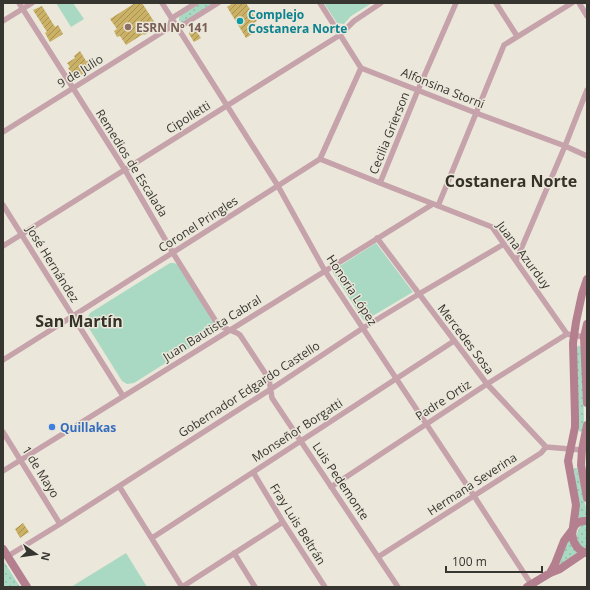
<svg xmlns="http://www.w3.org/2000/svg" width="590" height="590" viewBox="0 0 590 590" font-family="'Open Sans',sans-serif">
<style>
.grass{fill:url(#grass-dots)}
.park{fill:#a9d9c2}
.building{fill:url(#building-hatch)}
.lines{fill:none;stroke-linecap:round;stroke-linejoin:round}
.street{stroke:#c6a2ab;stroke-width:5.5}
.secondary{stroke:#b47f8e;stroke-width:8}
.culture-dot{fill:#0f9aa8;stroke:#ebe7da;stroke-width:1.5}
.education-dot{fill:#8d6e63;stroke:#ebe7da;stroke-width:1.5}
.shop-dot{fill:#3f7fe0;stroke:#ebe7da;stroke-width:1.5}
.labels{text-anchor:middle;dominant-baseline:central;stroke-width:3;stroke-linejoin:round;paint-order:stroke}
.culture-label{font-size:12px;font-weight:bold;fill:#0d838f;stroke:#ebe7da;text-anchor:start}
.education-label{font-size:12px;font-weight:bold;fill:#785e54;stroke:#ebe7da;text-anchor:start}
.street-label{font-size:12px;fill:#373530;stroke:#ebe7da}
.shop-label{font-size:12px;font-weight:bold;fill:#366cbe;stroke:#ebe7da;text-anchor:start}
.district-label{font-size:16px;font-weight:bold;fill:#353228;stroke:#ebe7da}
</style>
<defs>
<pattern id="grass-dots" width="8" height="8" patternUnits="userSpaceOnUse"><rect width="8" height="8" fill="#a9d9c2"/><path d="M2 2h.1M6 6h.1" fill="none" stroke="#92bba7" stroke-width="1.8" stroke-linecap="round"/></pattern>
<pattern id="building-hatch" width="6" height="6" patternUnits="userSpaceOnUse"><rect width="6" height="6" fill="#cbb165"/><path d="M-1 1l2-2M0 6l6-6M5 7l2-2" fill="none" stroke="#a69154"/></pattern>
</defs>
<rect width="100%" height="100%" fill="#ebe7da"/>
<!-- grass -->
<path class="grass" d="M200,3H215L184,22H182L179,21V18L181,15Z
M579,346L581,347L582,350L584,421L582,431L580,432L578,429L577,347Z
M574,468H577L578,472L587,513V518L578,520Z
M583,524L587,525V548C575,548 574,530 583,524Z
M569,537L578,552L559,565Z
M3,560L20,587H3Z"/>
<!-- park -->
<path class="park" d="M56,3H73L84,19L71,27Z
M324,3H372L351,16L344,24L337,23Z
M376,243L413,292L364,321L332,271Z
M170,263H174L178,265L214,322L215,330L210,335L134,383L127,384L122,381L87,325V319L90,313Z
M126,553L147,587H71Z"/>
<!-- building -->
<path class="building" d="M135,3H142L155,23L153,24L156,28L144,35L143,34L126,45L120,36L117,37L114,31L117,29L110,19Z
M233,3H246L257,21L247,27L252,34L246,38L227,7Z
M42,6L55,27L58,25L63,34L50,42L45,33L47,32L33,10Z
M194,28L201,38L194,42L189,34L190,30Z
M80,51L86,61L89,60L93,67L76,78L75,75L73,76L68,68L70,67L67,63L75,58L74,56Z
M23,523L29,532L20,538L15,529Z"/>
<g class="lines">
<!-- street -->
<path class="street" d="M19,3L125,170L173,253L215,320L220,326L237,333L240,335L269,379L272,398L398,587
M162,3L278,186L325,271L474,496L531,584
M320,3L361,68L476,113L565,146L587,156
M496,3L517,36
M579,3L587,16
M3,21L32,3
M169,28L172,18L196,3
M3,132L169,28H178L218,3
M320,159L380,183L492,227L567,334L584,337
M380,183L418,90L456,3
M3,205L123,396
M438,206L504,45L572,3
M377,238L487,384L546,447
M3,246L340,35L354,21L381,3
M516,261L565,146L587,90
M3,360L73,316L320,159L361,68
M3,432L60,524
M3,471L433,204
M253,472L283,522L325,587
M119,486L182,587
M331,487L487,384L567,334
M152,538L454,341
M234,553L255,587
M8,556L60,524L271,389L363,328L419,294L504,244
M378,557L541,453L546,447L582,450
M182,587L283,522"/>
<!-- secondary -->
<path class="secondary" d="M587,324L584,337L587,403
M587,425L582,450L581,465L587,498
M587,521C565,519 570,550 587,553
M573,527L576,505L568,461L575,427V417L573,343L576,322L582,294L587,279
M3,549L27,587
M550,573L555,564L564,541L573,529
M527,587L550,573L560,569L585,552"/>
</g>
<!-- markers -->
<circle class="culture-dot" cx="240" cy="21" r="4"/>
<circle class="education-dot" cx="128" cy="27" r="4"/>
<circle class="shop-dot" cx="52" cy="427" r="4"/>
<g class="labels">
<!-- culture labels -->
<g class="culture-label">
<text x="248" y="14">Complejo<tspan x="248" dy="14">Costanera Norte</tspan></text>
</g>
<!-- education labels -->
<g class="education-label">
<text x="136" y="27">ESRN Nº 141</text>
</g>
<!-- street labels -->
<g class="street-label">
<text transform="translate(80 71) rotate(-32)">9 de Julio</text>
<text transform="translate(443 88) rotate(22)">Alfonsina Storni</text>
<text transform="translate(188 117) rotate(-32)">Cipolletti</text>
<text transform="translate(389 133) rotate(-68)">Cecilia Grierson</text>
<text transform="translate(132 163) rotate(58)">Remedios de Escalada</text>
<text transform="translate(198 224) rotate(-33)">Coronel Pringles</text>
<text transform="translate(524 255) rotate(53)">Juana Azurduy</text>
<text transform="translate(53 264) rotate(58)">José Hernández</text>
<text transform="translate(352 290) rotate(57)">Honoria López</text>
<text transform="translate(212 328) rotate(-32)">Juan Bautista Cabral</text>
<text transform="translate(466 339) rotate(53)">Mercedes Sosa</text>
<text transform="translate(249 389) rotate(-33)">Gobernador Edgardo Castello</text>
<text transform="translate(443 400) rotate(-33)">Padre Ortiz</text>
<text transform="translate(297 430) rotate(-33)">Monseñor Borgatti</text>
<text transform="translate(41 472) rotate(58)">1 de Mayo</text>
<text transform="translate(341 481) rotate(56)">Luis Pedemonte</text>
<text transform="translate(472 484) rotate(-33)">Hermana Severina</text>
<text transform="translate(298 524) rotate(58)">Fray Luis Beltrán</text>
</g>
<!-- shop labels -->
<g class="shop-label">
<text x="60" y="427">Quillakas</text>
</g>
<!-- district labels -->
<g class="district-label">
<text x="511" y="181">Costanera Norte</text>
<text x="79" y="321">San Martín</text>
</g>
</g>
<!-- border -->
<rect width="590" height="590" fill="none" stroke="#373530" stroke-width="8"/>
<!-- north arrow -->
<g transform="translate(36 554) rotate(103)" stroke="#ebe7da" stroke-width="3" paint-order="stroke">
<path d="M0-3L7 15L0 10L-7 15Z" fill="#373530"/>
<text y="-6" font-size="11" font-weight="bold" text-anchor="middle" fill="#373530">N</text>
</g>
<!-- scale -->
<path d="M446 566v6h96v-6" fill="none" stroke="#373530" stroke-width="2"/>
<text x="452" y="566" font-size="12" fill="#373530" stroke="#ebe7da" stroke-width="3" paint-order="stroke">100 m</text>
</svg>
